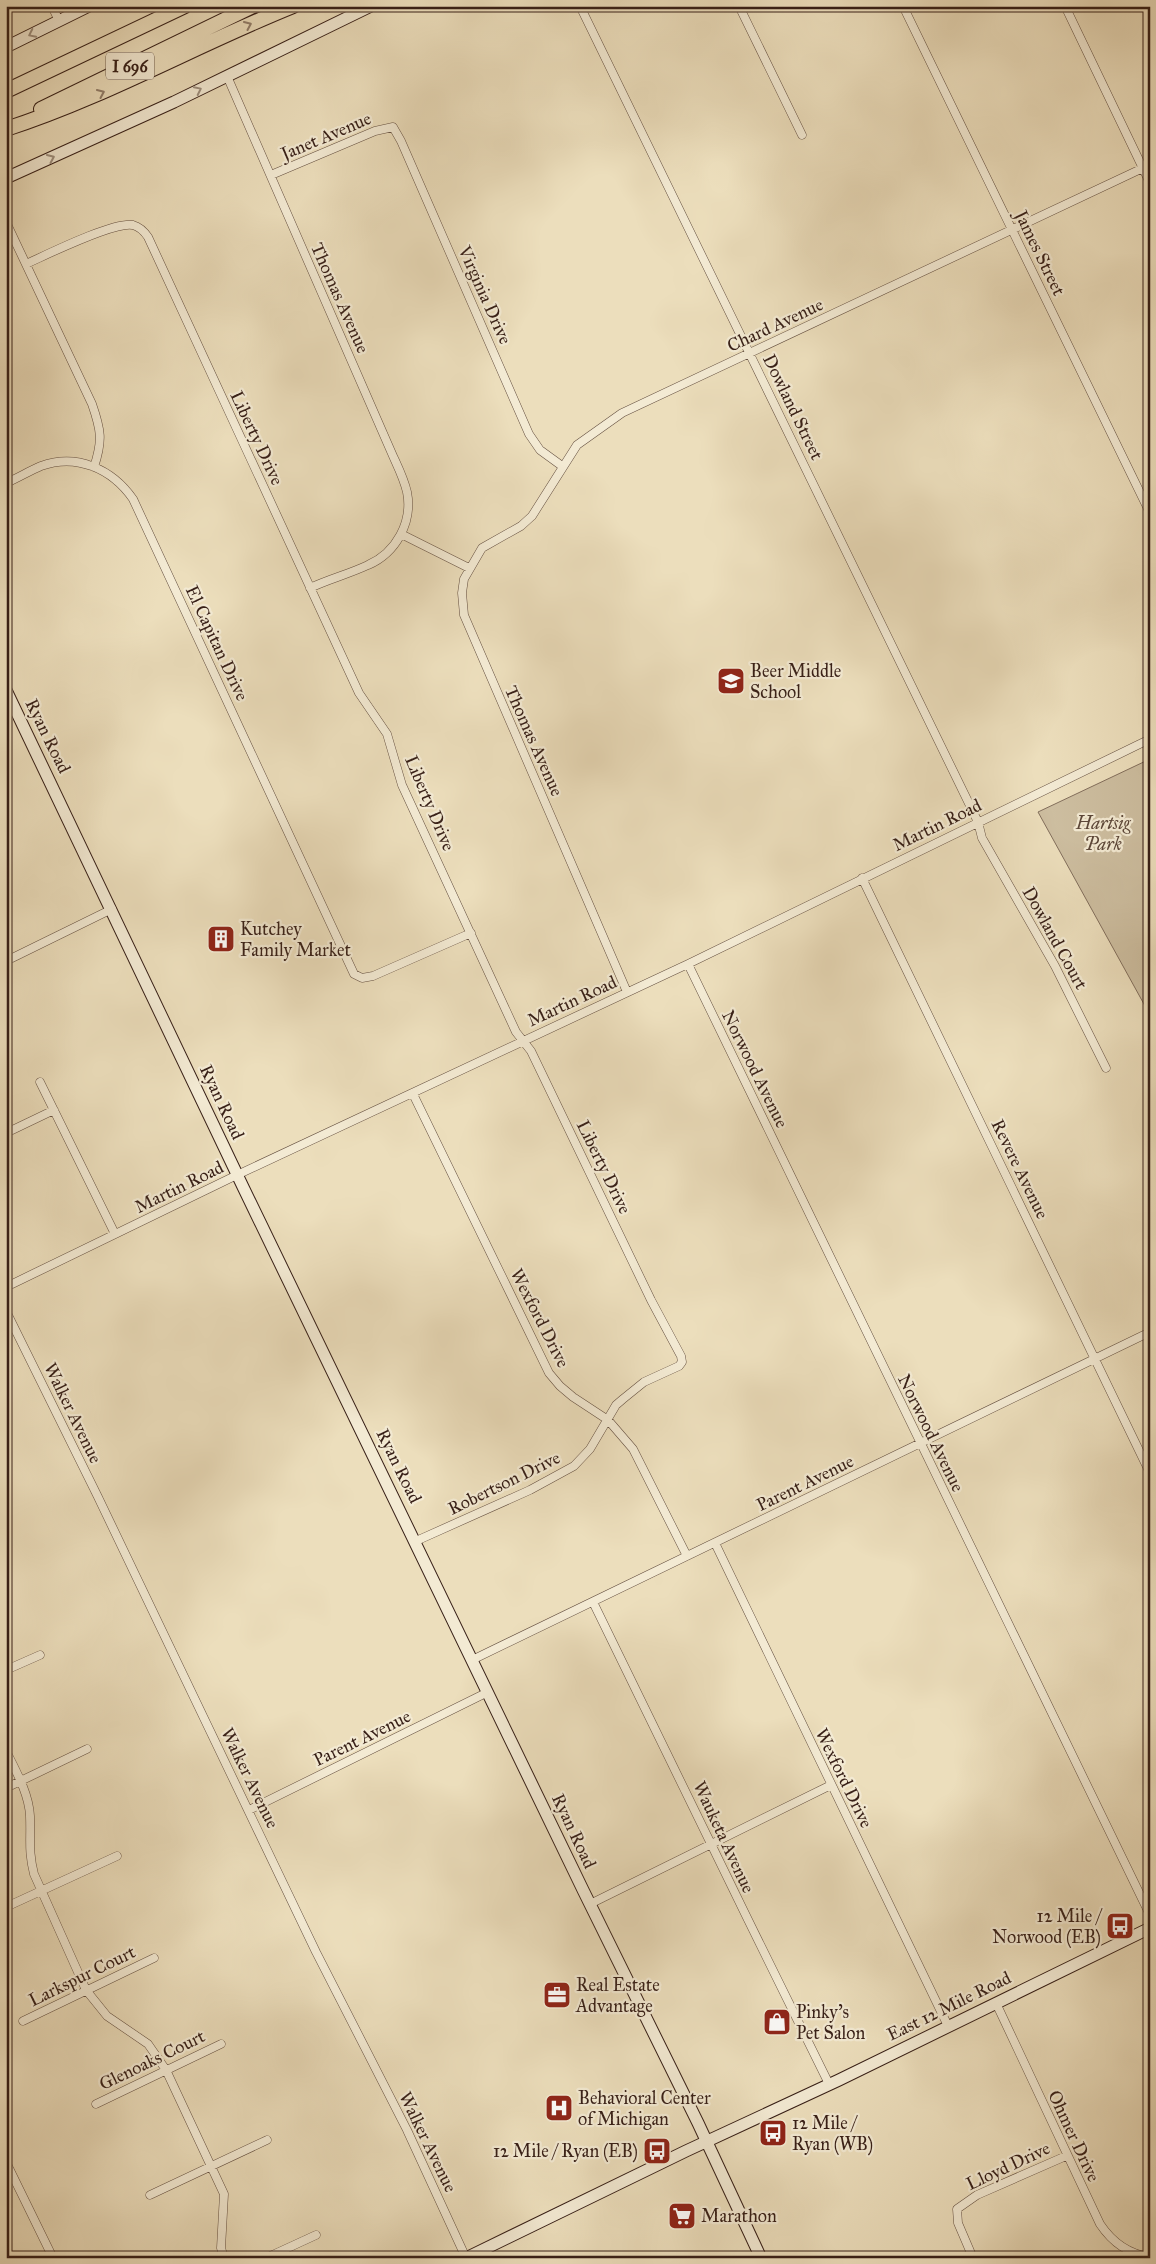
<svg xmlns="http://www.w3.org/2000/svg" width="1156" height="2264" viewBox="0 0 1156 2264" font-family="'IM FELL Great Primer',serif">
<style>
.green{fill:#cdbea0;stroke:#826e5c}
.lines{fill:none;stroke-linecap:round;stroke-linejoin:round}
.street-casing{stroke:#644f40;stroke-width:9}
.secondary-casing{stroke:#371f17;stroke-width:13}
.highway-casing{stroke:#371f17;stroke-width:16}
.street{stroke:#f3ead3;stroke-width:8}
.secondary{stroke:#f3ead3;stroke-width:11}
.highway{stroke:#ecdebc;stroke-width:14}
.oneway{stroke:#927e6a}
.oneway2{stroke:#9e8f7e}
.labels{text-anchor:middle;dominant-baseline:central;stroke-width:4.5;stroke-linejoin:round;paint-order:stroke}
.shield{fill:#f3ead3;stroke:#6f5c4f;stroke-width:1}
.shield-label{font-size:16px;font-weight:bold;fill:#371f17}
.street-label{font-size:18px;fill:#371f17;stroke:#f3ead3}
.poi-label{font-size:18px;fill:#371f17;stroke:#f3ead3;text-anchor:start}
.park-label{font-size:18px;font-style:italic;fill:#5c4739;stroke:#f3ead3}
</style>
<rect width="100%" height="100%" fill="#ecdebc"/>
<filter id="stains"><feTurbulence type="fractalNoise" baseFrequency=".004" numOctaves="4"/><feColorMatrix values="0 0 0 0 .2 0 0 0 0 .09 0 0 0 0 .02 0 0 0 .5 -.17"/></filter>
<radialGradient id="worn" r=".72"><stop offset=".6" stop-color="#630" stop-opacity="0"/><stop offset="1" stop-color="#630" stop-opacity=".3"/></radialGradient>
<!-- green -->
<path class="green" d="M1150,759V1015L1038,812Z"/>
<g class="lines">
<defs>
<path id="street" d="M52,6L59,21
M580,6L978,822L982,838L1055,966L1106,1068
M739,6L802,135
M903,6L1150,513
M1065,6L1150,183
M227,76L393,456C398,467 404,479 407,492C413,522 396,553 368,565C349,574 329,579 310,588
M271,175L375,131L393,127L401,141L529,434L540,450L562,466
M6,222L92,404C101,430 103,440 94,467
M26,264C46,255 114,221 133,225C140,227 144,231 148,237L359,693L387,734L402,785L516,1032L531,1051L651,1300L681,1356L682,1362L679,1366L644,1382L623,1399L616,1405L590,1449L574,1466L530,1490L416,1541
M6,483C18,478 29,471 41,466C77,453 112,469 133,499L354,974L362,978L373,976L471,933
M401,534L469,568
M862,878L1150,1473
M6,961L112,909
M688,964L1150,1915
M627,992L464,615L462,593L464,579L482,548L521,526L532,516L577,445L622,413L1143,168
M40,1082L115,1234
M413,1094L549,1373L560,1386L573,1397L608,1420L633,1449L687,1556
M6,1133L54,1110
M6,1287L237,1175L688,964L1150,739
M6,1311L98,1497L316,1952L407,2130L466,2258
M715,1543L948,2026
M593,1602C672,1762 749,1924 829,2084
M472,1660L1150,1332
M6,1670L40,1655
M6,1751C16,1771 29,1794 30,1816C31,1840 28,1850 34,1874L86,1990L107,2016L148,2044L166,2070L224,2194L221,2248L224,2258
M6,1788L87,1749
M249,1810L488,1692
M590,1904L831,1785
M6,1907L117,1856
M996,2003L1100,2224C1112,2242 1128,2254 1150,2257
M23,2021L154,1958
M96,2104L221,2044
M6,2162L53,2258
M150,2195L267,2140
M266,2258L316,2235
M973,2258L958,2223L957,2209L977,2195L1066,2156"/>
<path id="secondary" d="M6,47L89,6
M6,178L174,102L371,6
M6,690L244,1189L584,1892L698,2123L761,2258
M466,2258L686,2151L839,2080L1150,1928"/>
<path id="highway" d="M6,91L185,6
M41,109L253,6
M6,129C105,97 196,45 293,6"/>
</defs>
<!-- street casing -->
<use href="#street" class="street-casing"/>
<!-- secondary casing -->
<use href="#secondary" class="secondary-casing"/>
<!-- highway casing -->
<use href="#highway" class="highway-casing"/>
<!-- street -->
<use href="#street" class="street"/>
<!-- secondary -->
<use href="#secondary" class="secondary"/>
<!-- highway -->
<use href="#highway" class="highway"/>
</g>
<!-- one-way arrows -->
<defs><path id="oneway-chevron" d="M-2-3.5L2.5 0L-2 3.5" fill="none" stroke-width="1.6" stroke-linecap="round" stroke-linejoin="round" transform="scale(1.25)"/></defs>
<g class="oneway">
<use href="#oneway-chevron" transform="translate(248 25) rotate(-24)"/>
<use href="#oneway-chevron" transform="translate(101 93) rotate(-24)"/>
</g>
<g class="oneway2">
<use href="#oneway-chevron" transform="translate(32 34) rotate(154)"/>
<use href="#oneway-chevron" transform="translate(198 90) rotate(-26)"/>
<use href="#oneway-chevron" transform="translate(51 158) rotate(-24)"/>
</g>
<!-- icons -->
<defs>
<symbol id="school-square" viewBox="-11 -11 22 22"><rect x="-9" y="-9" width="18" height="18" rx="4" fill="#8f2418" stroke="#f3ead3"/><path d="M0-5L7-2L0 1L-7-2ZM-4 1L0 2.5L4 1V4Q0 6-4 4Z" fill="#fff"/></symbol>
<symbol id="building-square" viewBox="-11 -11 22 22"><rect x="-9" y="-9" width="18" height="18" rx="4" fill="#8f2418" stroke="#f3ead3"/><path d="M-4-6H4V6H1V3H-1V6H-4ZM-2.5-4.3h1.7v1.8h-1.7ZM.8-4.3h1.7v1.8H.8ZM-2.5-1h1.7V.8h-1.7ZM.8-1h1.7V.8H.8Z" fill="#fff"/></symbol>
<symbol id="bus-square" viewBox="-11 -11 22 22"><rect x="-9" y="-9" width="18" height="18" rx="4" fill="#8f2418" stroke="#f3ead3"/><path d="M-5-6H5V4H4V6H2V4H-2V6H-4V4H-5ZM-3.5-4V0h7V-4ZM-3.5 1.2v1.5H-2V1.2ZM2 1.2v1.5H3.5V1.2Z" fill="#fff"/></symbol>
<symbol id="office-square" viewBox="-11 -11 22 22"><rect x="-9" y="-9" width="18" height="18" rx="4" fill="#8f2418" stroke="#f3ead3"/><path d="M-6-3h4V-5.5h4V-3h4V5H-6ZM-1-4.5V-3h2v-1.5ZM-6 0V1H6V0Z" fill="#fff"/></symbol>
<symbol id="shop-square" viewBox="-11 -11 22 22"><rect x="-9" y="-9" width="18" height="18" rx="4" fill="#8f2418" stroke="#f3ead3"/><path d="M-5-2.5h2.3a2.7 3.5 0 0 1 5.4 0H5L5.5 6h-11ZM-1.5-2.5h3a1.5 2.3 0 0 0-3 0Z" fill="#fff"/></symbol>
<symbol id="hospital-square" viewBox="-11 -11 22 22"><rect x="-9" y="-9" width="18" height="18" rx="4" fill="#8f2418" stroke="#f3ead3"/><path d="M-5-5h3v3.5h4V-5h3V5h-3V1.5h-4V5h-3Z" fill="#fff"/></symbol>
<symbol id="supermarket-square" viewBox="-11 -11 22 22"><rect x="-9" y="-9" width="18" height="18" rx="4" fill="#8f2418" stroke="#f3ead3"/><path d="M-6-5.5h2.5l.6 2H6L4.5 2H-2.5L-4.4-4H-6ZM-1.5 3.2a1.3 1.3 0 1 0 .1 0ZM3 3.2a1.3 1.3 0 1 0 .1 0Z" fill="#fff"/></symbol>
</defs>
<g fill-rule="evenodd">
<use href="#school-square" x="715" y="665" width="32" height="32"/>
<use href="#building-square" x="205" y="923" width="32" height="32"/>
<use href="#bus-square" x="1104" y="1910" width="32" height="32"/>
<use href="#office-square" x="541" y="1979" width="32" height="32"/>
<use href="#shop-square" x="761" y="2006" width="32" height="32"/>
<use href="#hospital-square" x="543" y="2092" width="32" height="32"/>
<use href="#bus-square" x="757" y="2117" width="32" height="32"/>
<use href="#bus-square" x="641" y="2135" width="32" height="32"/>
<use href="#supermarket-square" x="666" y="2200" width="32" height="32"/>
</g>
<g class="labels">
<!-- shield labels -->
<rect class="shield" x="106" y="52.5" width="48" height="27" rx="4"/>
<g class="shield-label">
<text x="130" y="66">I 696</text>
</g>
<!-- street labels -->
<g class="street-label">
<text transform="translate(326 136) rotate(-23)">Janet Avenue</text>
<text transform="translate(1040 253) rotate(64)">James Street</text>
<text transform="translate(485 295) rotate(66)">Virginia Drive</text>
<text transform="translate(340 298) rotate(66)">Thomas Avenue</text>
<text transform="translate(775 325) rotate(-25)">Chard Avenue</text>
<text transform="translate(793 407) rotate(64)">Dowland Street</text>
<text transform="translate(257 438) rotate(65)">Liberty Drive</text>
<text transform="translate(217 643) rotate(65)">El Capitan Drive</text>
<text transform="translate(48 736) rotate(64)">Ryan Road</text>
<text transform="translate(534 741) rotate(66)">Thomas Avenue</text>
<text transform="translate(430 803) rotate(67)">Liberty Drive</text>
<text transform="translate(937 825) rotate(-26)">Martin Road</text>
<text transform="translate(1055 938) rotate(61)">Dowland Court</text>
<text transform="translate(572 1001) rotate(-25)">Martin Road</text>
<text transform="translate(755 1069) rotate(64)">Norwood Avenue</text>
<text transform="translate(222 1102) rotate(65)">Ryan Road</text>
<text transform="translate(604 1167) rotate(64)">Liberty Drive</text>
<text transform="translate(1020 1169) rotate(64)">Revere Avenue</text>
<text transform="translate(179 1187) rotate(-26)">Martin Road</text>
<text transform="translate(540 1318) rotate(63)">Wexford Drive</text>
<text transform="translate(73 1413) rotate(64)">Walker Avenue</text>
<text transform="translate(931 1433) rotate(64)">Norwood Avenue</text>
<text transform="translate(399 1466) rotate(64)">Ryan Road</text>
<text transform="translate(504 1483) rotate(-26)">Robertson Drive</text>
<text transform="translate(805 1483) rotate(-26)">Parent Avenue</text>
<text transform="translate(362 1738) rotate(-26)">Parent Avenue</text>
<text transform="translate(250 1778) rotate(64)">Walker Avenue</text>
<text transform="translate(844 1778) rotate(64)">Wexford Drive</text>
<text transform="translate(574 1831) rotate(65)">Ryan Road</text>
<text transform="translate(724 1837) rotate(65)">Wauketa Avenue</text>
<text transform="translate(82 1976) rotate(-26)">Larkspur Court</text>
<text transform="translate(949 2006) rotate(-26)">East 12 Mile Road</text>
<text transform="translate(152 2060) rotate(-26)">Glenoaks Court</text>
<text transform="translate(1074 2136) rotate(65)">Ohmer Drive</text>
<text transform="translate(428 2142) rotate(64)">Walker Avenue</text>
<text transform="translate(1008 2166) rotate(-25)">Lloyd Drive</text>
</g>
<!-- poi labels -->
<g class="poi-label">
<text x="750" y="671">Beer Middle<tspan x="750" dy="21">School</tspan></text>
<text x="240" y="929">Kutchey<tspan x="240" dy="21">Family Market</tspan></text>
<text x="1101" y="1916" text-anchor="end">12 Mile /<tspan x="1101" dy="21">Norwood (EB)</tspan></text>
<text x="576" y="1985">Real Estate<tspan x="576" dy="21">Advantage</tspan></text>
<text x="796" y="2012">Pinky's<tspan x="796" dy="21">Pet Salon</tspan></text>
<text x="578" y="2098">Behavioral Center<tspan x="578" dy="21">of Michigan</tspan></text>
<text x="792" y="2123">12 Mile /<tspan x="792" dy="21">Ryan (WB)</tspan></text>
<text x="638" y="2151" text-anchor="end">12 Mile / Ryan (EB)</text>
<text x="701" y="2216">Marathon</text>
</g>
<!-- park labels -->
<g class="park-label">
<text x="1103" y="823">Hartsig<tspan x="1103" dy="21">Park</tspan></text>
</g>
</g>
<!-- margin -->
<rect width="1156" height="2264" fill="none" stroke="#ecdebc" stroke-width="25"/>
<rect x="8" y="8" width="1141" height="2249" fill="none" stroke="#371f17" stroke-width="2.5"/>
<rect x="12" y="12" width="1131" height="2239" fill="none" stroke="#371f17"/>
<rect width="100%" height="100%" filter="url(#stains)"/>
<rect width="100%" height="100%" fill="url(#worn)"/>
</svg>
